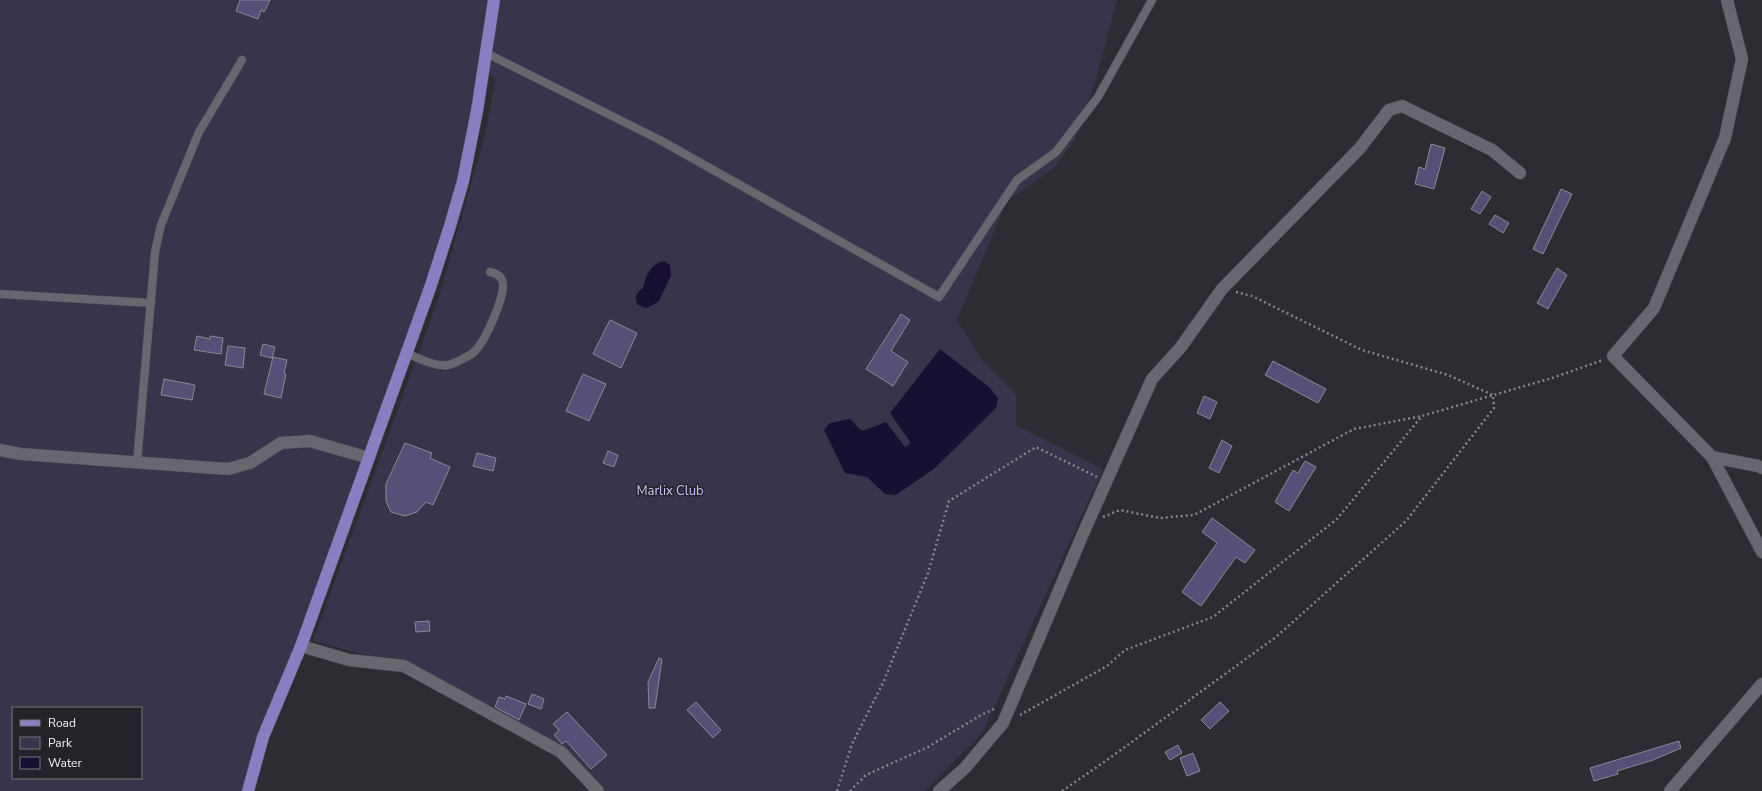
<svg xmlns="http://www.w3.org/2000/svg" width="1762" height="791" viewBox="0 0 1762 791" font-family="'Nunito Sans',sans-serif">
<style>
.green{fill:#37354c;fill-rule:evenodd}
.water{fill:#171032}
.building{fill:#545077;stroke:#8a8992}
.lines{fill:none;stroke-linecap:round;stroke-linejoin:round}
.lane-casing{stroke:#4a4a50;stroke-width:9}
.street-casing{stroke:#4a4a50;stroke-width:13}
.primary-casing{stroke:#4a4a50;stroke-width:13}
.path{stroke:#85858b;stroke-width:2.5;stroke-dasharray:2 3;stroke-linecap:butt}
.lane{stroke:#67676f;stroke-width:8}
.street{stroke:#67676f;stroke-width:12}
.primary{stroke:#877fc1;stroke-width:12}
.labels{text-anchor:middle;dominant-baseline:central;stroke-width:3;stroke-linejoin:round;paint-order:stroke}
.park-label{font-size:13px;fill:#c9c5fc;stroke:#232329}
</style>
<rect width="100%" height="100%" fill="#2d2c33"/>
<!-- green -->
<path class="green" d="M0,0H1117L1095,83L1075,140L1054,168L1007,201L957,320L983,361L1016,394V425L1103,469L983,732L925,791H607L567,750L424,671L313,641L439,297L485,135L496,78L484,73L450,226L248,791H0ZM13,708H141V778H13Z"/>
<!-- water -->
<path class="water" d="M665,261L670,265L671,276L659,301L653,305L646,308L637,304C635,296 636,293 643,288C646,275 651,263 665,261Z
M940,349L989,387L998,398L996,408L935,468L896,495L885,494L867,477L845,473L824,430L830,423L850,419L862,431L886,422L905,447L911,443L890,413Z"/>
<!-- building -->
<path class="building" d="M240,0H270L264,12L261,10L258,19L236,11Z
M1431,144L1445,148L1434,189L1415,184L1419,167L1425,169Z
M1561,189L1572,194L1543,254L1533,249Z
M1482,191L1491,197L1480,214L1471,209Z
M1495,215L1509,223L1503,233L1489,224Z
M1557,268L1567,275L1548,309L1537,303Z
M901,314L910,320L891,351L908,362L893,386L866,369Z
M610,320L637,333L621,368L593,354Z
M197,336L210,339V336L223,338L221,354L194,350Z
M263,344L275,347L272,358L260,355Z
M228,346L245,348L243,368L225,365Z
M273,357L287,360L284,373L286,374L281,398L264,394Z
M1273,361L1326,389L1318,403L1265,375Z
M583,374L606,384L589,421L566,411Z
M164,379L195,385L192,400L161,395Z
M1204,396L1217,402L1210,419L1197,413Z
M1222,440L1232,446L1219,473L1209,468Z
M405,443L432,453L430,458L450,467L433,505L426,502L417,512L405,516L391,512L386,501V484Z
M608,451L618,455L614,467L603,463Z
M477,453L496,458L493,471L473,466Z
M1305,461L1316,467L1289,511L1275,502L1293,470L1298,473Z
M1212,518L1255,550L1245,563L1236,557L1201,606L1182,592L1217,543L1202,532Z
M429,621L430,631L416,632L415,622Z
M659,658L662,659L655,708H649L648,682Z
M532,694L544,699L541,709L528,704Z
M506,696L526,704L519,720L495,707L499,697L505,699Z
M696,702L721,730L713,738L687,710Z
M1220,702L1229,711L1210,729L1201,720Z
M567,712L607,755L591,769L566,741L562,744L554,735L559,730L553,724Z
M1679,741L1681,748L1653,760L1617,771L1618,774L1594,781L1590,768Z
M1178,745L1182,753L1170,760L1165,752Z
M1193,753L1200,771L1187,776L1180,758Z"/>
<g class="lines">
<defs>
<path id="lane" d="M486,53L660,140L939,297L1017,180L1056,152L1098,97L1152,0
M0,294L151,303
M406,353C419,358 434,367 448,365C453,364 472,355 475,351C485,341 508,292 502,280C500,275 495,273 490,272
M137,463L155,252L161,225L199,132L242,60"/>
<path id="street" d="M1727,0L1742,59L1725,138L1654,308L1613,356L1712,457L1762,552
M0,450L21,454L228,469L250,463L281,443L310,441L369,458
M1712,457L1758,466L1762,468
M301,646L349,660L404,666L561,752L598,791
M939,791L965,768L1003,723L1082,536L1152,379L1181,347L1222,289L1360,148L1389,110L1402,106L1492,150L1520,173
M1670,791L1762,684"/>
<path id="primary" d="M248,791L263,737L301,646L430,288L450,226L463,181L477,111L494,0"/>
</defs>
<!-- lane casing -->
<use href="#lane" class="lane-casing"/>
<!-- street casing -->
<use href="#street" class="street-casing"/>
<!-- primary casing -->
<use href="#primary" class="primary-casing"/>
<!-- path -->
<path class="path" d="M1103,517L1120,510L1160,518L1194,515L1354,429L1422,416
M1020,715L1107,666L1125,650L1213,617L1337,519L1422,416L1552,378L1603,360
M837,791L852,744L883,683L928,573L949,501L1036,447L1097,477
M850,791L866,775L928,747L981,715L996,708
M1062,791L1107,760L1276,637L1406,521L1494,408L1493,395L1448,375L1362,350L1252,296L1236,292"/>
<!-- lane -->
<use href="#lane" class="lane"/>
<!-- street -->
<use href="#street" class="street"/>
<!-- primary -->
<use href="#primary" class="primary"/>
</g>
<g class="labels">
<!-- park labels -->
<g class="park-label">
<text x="670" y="491">Marlix Club</text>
</g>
</g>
<!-- legend -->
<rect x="12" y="707" width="130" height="72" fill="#232329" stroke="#76767b"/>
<rect x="20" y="720" width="20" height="6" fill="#877fc1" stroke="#76767b"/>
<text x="48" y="727" font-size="12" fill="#f2f2f7">Road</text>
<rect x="20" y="737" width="20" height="12" fill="#37354c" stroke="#76767b"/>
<text x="48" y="747" font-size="12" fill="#f2f2f7">Park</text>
<rect x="20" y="757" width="20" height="12" fill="#171032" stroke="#76767b"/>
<text x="48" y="767" font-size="12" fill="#f2f2f7">Water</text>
</svg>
